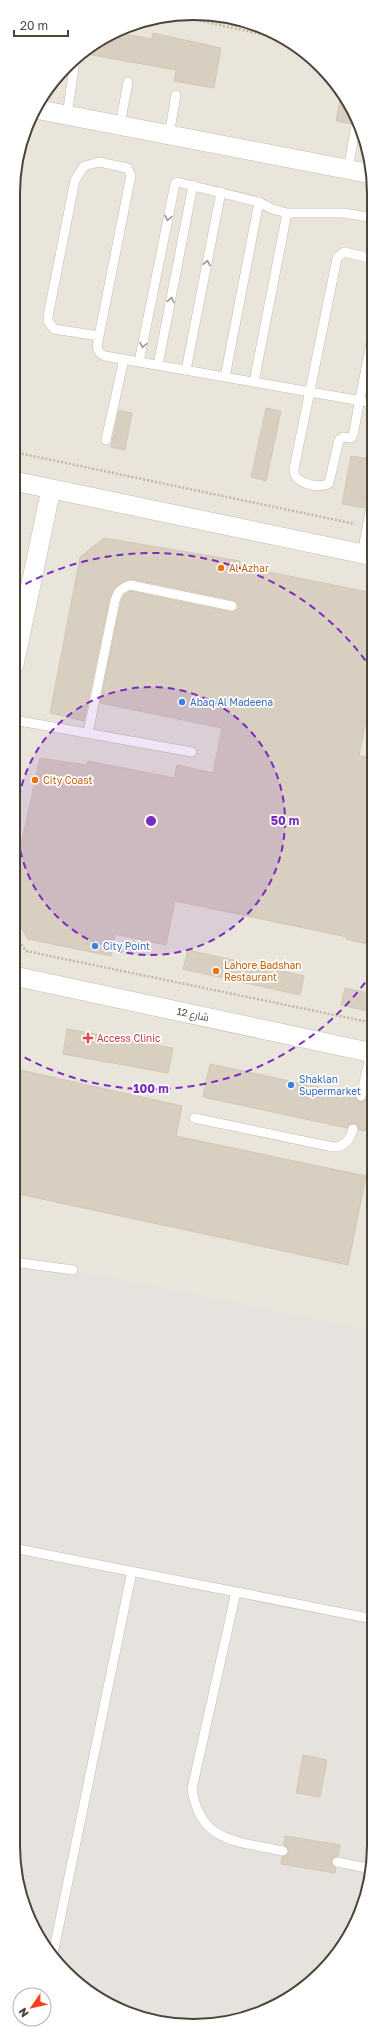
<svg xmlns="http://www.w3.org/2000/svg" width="387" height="2039" viewBox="0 0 387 2039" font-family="'Golos Text',Cairo,sans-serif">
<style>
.residential{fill:#eae5da}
.industrial{fill:#e6e2dd}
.building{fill:#d8cfc1;stroke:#d3c7b4}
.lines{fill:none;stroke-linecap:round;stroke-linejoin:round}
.lane-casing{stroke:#c2bbae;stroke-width:10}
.street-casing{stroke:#c2bbae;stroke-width:20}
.path{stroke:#c4b79f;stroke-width:2.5;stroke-dasharray:2 2;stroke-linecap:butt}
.lane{stroke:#fff;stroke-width:9}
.street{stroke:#fff;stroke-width:19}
.oneway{stroke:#9c9892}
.ring{fill:none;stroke:#7b2cbf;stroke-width:2;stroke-dasharray:7 5}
.food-dot{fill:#e8710a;stroke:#fff;stroke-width:1.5}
.shop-dot{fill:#3f7fe0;stroke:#fff;stroke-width:1.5}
.health-dot{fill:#e0444e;stroke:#fff;stroke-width:1.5}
.labels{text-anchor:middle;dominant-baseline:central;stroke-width:3.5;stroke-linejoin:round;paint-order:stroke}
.food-label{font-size:10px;fill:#c56008;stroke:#fff;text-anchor:start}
.shop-label{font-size:10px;fill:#366cbe;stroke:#fff;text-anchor:start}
.street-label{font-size:10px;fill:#4b4439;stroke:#fff}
.health-label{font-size:10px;fill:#be3a42;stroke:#fff;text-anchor:start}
.rim{fill:none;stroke:#4b4439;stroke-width:2}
.centre{fill:#7b2cbf;stroke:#fff;stroke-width:2}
.ring-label{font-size:12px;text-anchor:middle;font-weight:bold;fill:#7b2cbf;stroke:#fff;stroke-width:3.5;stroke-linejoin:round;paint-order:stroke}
</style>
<rect width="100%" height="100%" fill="#f6f3ec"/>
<!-- residential -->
<path class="residential" d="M217,15L273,32L321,66L360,124L374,181L372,1869L355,1926L312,1981L251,2016L182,2026L114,2007L66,1973L27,1914L13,1845L15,170L37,103L83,50L147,19Z"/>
<!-- industrial -->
<path class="industrial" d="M14,1257L373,1331L372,1869L355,1926L312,1981L251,2016L182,2026L114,2007L66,1973L27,1914L13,1845Z"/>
<!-- building -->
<path class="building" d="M119,33L152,39L153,33L221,48L214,88L174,81L176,70L81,53Z
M341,96L354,115L350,124L336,121Z
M266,408L281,411L266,481L251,477Z
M119,410L132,413L125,450L111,447Z
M351,456L372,459L364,508L342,504Z
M104,538L240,561L239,566L373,593V684L359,756L373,758V937L371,945L346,939L347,937L175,901L166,945L115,934L111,956L28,939L14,916V877L40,758L87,765L88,761L174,778L177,765L213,773L222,728L100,703L121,602L125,594L130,591L231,612H234L238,608V604L233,600L131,579L118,585L110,596L84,721L50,713L80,557Z
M188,950L304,976L300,995L183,969Z
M345,988L373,994V1012L341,1005Z
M67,1029L173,1048L168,1073L63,1054Z
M210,1064L355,1095L357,1100L360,1102L365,1100L367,1098L371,1099L365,1131L359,1130L358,1125L354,1123L349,1124L347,1128L203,1097Z
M20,1070L182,1106L176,1136L366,1176L348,1265L14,1193V1101Z
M303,1755L327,1760L320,1797L296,1793Z
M285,1836L340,1845L338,1856L333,1858L331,1861L333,1866L336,1868L335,1873L281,1864L282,1857L287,1855L289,1852L287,1847L284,1845Z"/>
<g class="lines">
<defs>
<path id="lane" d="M67,115L74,68
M120,125L128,82
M169,135L176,95
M99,162L127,168L131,175L99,336L54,329L48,321V316L75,180L84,166Z
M348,169L357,120
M373,332L353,435L351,438L343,437L339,440L329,483C320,490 292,483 294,469L337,258L344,252L374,259
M99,336C97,345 95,352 105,356L373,403
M139,362L175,184L177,182L259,202L272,209L287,213H344L374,218
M158,365L193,185
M186,370L221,192
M225,377L259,202
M254,382L287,213
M106,440L124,359
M362,554L373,496
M14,720L192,752
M88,733L115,601C117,592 121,588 130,585L232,606
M361,1096L371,1052
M194,1118L333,1147C344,1147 350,1140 353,1129
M14,1262L73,1270
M13,1548L373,1619
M236,1592L192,1789C200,1843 237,1841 283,1851
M337,1862L372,1869
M53,1954L132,1571"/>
<path id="street" d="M35,109L372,174
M14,481L373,556
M14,665L51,489
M14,976L373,1053"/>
</defs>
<!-- lane casing -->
<use href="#lane" class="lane-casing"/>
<!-- street casing -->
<use href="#street" class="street-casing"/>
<!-- path -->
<path class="path" d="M184,17L283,39
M14,452L355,524
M14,535V527
M14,935L26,951L373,1023"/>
<!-- lane -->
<use href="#lane" class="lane"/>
<!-- street -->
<use href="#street" class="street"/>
</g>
<!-- one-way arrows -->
<defs><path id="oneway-chevron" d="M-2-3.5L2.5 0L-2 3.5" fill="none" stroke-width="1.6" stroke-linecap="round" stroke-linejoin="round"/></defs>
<g class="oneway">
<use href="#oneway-chevron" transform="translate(168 218) rotate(101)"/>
<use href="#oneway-chevron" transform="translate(207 263) rotate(-79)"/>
<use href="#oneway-chevron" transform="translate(171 300) rotate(-79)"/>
<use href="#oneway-chevron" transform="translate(143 345) rotate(101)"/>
</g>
<!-- distance rings -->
<circle cx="151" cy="821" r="134" fill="#7b2cbf" fill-opacity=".12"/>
<g class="ring">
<circle cx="151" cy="821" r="134"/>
<path d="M372 973A268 268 0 0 1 15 1052M15 590A268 268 0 0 1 373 671"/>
</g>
<!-- markers -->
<g class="food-dot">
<circle cx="221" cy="568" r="4"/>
<circle cx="35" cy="780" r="4"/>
<circle cx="216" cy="971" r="4"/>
</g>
<g class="shop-dot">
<circle cx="182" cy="702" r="4"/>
<circle cx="95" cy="946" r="4"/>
<circle cx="291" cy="1085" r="4"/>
</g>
<path class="health-dot" d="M86 1032h4v4h4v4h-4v4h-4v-4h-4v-4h4z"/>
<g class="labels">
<!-- food labels -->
<g class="food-label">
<text x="229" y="568">Al Azhar</text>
<text x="43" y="780">City Coast</text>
<text x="224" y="965">Lahore Badshan<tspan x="224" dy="12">Restaurant</tspan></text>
</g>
<!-- shop labels -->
<g class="shop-label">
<text x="190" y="702">Abaq Al Madeena</text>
<text x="103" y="946">City Point</text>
<text x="299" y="1079">Shaklan<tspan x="299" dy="12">Supermarket</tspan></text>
</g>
<!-- street labels -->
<g class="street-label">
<text transform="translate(193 1014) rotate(12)">شارع 12</text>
</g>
<!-- health labels -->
<g class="health-label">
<text x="97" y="1038">Access Clinic</text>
</g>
</g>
<!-- crop -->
<path d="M0 0H387V2039H0ZM193 20H194A173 173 0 0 1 367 193V1846A173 173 0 0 1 194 2019H193A173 173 0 0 1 20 1846V193A173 173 0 0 1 193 20Z" fill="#fff" fill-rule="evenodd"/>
<path class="rim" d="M193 20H194A173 173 0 0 1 367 193V1846A173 173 0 0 1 194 2019H193A173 173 0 0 1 20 1846V193A173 173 0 0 1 193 20Z"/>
<circle cx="151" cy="821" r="6" class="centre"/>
<g class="ring-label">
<text x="285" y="825">50 m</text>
<text x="151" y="1093">100 m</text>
</g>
<!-- north arrow -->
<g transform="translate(32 2007) rotate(236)"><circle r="19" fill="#ffffff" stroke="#b7b4b0"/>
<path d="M0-3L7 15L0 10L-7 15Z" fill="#fc3f1d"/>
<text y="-6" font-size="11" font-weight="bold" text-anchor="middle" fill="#4b4439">N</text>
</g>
<!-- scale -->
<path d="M14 30v6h54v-6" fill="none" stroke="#4b4439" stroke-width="2"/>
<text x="20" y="30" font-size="12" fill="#4b4439" stroke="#ffffff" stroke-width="3" paint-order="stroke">20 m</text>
</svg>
